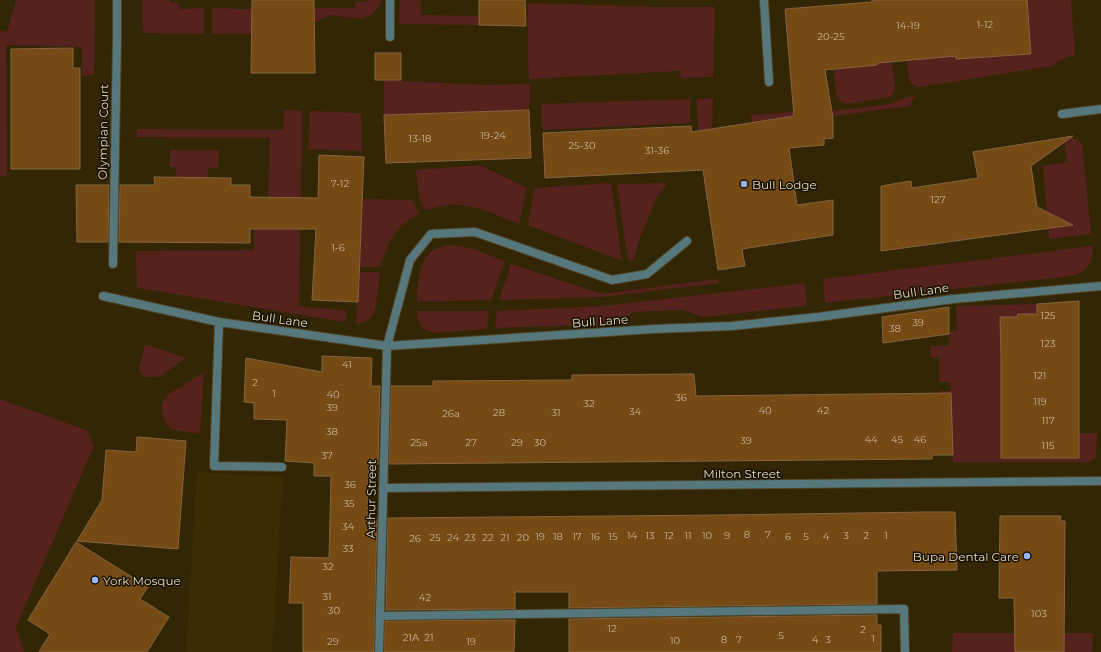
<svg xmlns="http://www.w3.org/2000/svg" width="1101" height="652" viewBox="0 0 1101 652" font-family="Montserrat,sans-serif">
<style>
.built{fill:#3d2d04}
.green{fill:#56221e}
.building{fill:#754a15;stroke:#856442}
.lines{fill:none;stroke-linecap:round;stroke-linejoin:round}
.service-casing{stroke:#4f4323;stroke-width:10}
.minor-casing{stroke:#4f4323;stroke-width:10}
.service{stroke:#56787d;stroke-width:8}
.minor{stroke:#56787d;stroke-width:8}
.poi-dot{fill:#97b6fd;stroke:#171001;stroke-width:1.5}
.labels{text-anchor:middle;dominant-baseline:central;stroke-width:3;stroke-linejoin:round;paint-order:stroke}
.number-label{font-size:10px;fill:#c8b598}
.street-label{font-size:12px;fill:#e3d9c3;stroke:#171001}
.poi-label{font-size:12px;fill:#e3d9c3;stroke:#171001;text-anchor:start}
</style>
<rect width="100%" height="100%" fill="#332604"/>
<!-- built -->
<path class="built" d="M197,472L283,477L272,652H186Z"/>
<!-- green -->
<path class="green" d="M16,0H95L94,75L82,76V47L6,45L7,176H0V31L7,32Z
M142,0H170V3H179L180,9L204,8V34L143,33Z
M367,0H381L380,5L373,13L363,19L328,15L311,25V8H355V2H367Z
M400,0H421V15L479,16V25L399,24Z
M1027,0H1071L1075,55L1065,58L1052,66L920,87C906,85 908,72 907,61L943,57L955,47L957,59L1031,54Z
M528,3L655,7H715L713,77L681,78L680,71L529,79L528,56Z
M212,8L254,9L305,34H212Z
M892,62L895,89L892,95L886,98L846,104L839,100L836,96L834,69L877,65L878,63Z
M384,80L485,85L530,84L529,110L384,115Z
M914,96L911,106L834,116H797L752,123L751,115L792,112L833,111L890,104L904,98Z
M713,98L712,129L732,177L704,182L703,170H700L697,99Z
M690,99V123L542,130L541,104Z
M284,110L302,111L299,306L347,311L345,322L137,288L136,251L254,250V229L283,198L268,197L270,138L137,137V129L283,130Z
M310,111L361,113L362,151L308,149Z
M1072,138L1078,140L1082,144L1091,234L1049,239L1043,166L1067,162L1064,139Z
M170,150H219L218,168H208V180H176V167H170Z
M480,165L527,188L519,224C498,216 473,203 450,205C441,206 433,208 425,210L419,198L416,170Z
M611,183L622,261L528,225L534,188Z
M668,183L657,196L639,240L634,260H628L617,184Z
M363,199L413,200L419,214C415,217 409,219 405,222C392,234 386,250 380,267H359Z
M446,245C466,244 485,254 505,261L491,300L417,302C418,284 417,261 434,250C437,247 442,247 446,245Z
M1093,246C1092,264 1089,270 1072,276L825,303L823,279Z
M511,264L602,294L718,279L719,283L602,297L499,300Z
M359,272H380C379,281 378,289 377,298C375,313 373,322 356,324Z
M805,283L807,306L704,317L683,310L633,312L620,324L495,328L497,311L603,306Z
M1037,304V314H1018L1017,317L1001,346V382H1036L1017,395H1001V433L1017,446H1001V458H1078V433H1097L1096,457L1090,462H953L952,433L940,408V391H951L950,382H939V357H930V346H949V331H957L956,306Z
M417,311H489L487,329L436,333C423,331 417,324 417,311Z
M145,344L186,358L160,376L155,377H145L140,372L139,369Z
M204,372L200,433L172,430C162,419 156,406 169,394Z
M0,399L88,431L94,446L16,627L24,652H0Z
M953,633H1093L1092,652H1064L1015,640V652H952Z"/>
<!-- building -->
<path class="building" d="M252,0H314L315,73H251Z
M479,0H525L526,26L479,25Z
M872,0H1027L1031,54L956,59V56L878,63L877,65L825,70L833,118V138L824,139V145L789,148L797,205L833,200V235L742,249L745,266L718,270L703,170L545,178L543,133L691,126L692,132L794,116L785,9L872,2Z
M73,48V68H80V169H11V49Z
M375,53H401V80H375Z
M529,110L531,158L386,163L384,115Z
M1073,136L1031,166L1037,207L1073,225L881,251V186L911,181L912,188L978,178L973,152Z
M319,155L364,157L358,302L312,300L316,229H250V243L119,242L120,185H155L154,177L231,178V185H250V197L318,198Z
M76,185H109L108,242H77Z
M1079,301V458H1001V356L1000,317H1017L1018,314H1037V304Z
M949,307V334L883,343L882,317Z
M322,356L372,358L371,386H380L378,464H369L367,518H377L374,652H303V603H289L291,557L329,558L331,476H314V463L285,461L287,420L254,419V403L244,402L246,358L322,372Z
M694,374L696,396L951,393L953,455H932V459L389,464L391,386H433V381L572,380V375Z
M137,437L186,441L178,549L77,541L102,500L106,450L136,452Z
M927,512H955L957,570L877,571V604L569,608V592H515V609L386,610L388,518L722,515Z
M1000,516H1061L1060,521H1065L1064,652H1015L1014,598H999Z
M76,542L148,587L140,599L169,617L147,652H39L50,634L28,620Z
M877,615V625H881V652H569V619Z
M515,620L514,652H384L385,621Z"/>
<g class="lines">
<defs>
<path id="service" d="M764,0L769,82
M390,37V0
M1062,114L1101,109
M103,296L219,322L387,346L654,329L732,326L818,317L953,299L1101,286
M219,322L214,466L282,467
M387,346L410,260L431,234L475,232L612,280L647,274L687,241
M380,616L904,609L905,652"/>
<path id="minor" d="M113,264L117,38V0
M383,488L1101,481
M379,652L387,346"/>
</defs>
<!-- service casing -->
<use href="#service" class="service-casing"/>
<!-- minor casing -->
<use href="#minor" class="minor-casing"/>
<!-- service -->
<use href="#service" class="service"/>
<!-- minor -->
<use href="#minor" class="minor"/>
</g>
<!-- markers -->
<g class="poi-dot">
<circle cx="744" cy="184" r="4"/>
<circle cx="1027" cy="556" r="4"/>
<circle cx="95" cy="580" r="4"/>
</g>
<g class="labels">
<!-- number labels -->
<g class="number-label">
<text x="985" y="24">1-12</text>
<text x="908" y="25">14-19</text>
<text x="831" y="36">20-25</text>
<text x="493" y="135">19-24</text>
<text x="420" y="138">13-18</text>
<text x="582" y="145">25-30</text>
<text x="657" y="150">31-36</text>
<text x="340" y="183">7-12</text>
<text x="938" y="199">127</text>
<text x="338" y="247">1-6</text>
<text x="1048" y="315">125</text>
<text x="918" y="322">39</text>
<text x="895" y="328">38</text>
<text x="1048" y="343">123</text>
<text x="347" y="364">41</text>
<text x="1040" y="375">121</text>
<text x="255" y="382">2</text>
<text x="274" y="393">1</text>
<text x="333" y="394">40</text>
<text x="681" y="397">36</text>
<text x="1040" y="401">119</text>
<text x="589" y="403">32</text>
<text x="332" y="407">39</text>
<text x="765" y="410">40</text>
<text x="823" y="410">42</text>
<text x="635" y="411">34</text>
<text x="499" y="412">28</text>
<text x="556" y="412">31</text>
<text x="451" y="413">26a</text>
<text x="1048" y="420">117</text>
<text x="332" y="431">38</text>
<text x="871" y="439">44</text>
<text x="897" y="439">45</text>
<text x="920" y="439">46</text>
<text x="746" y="440">39</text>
<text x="419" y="442">25a</text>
<text x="471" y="442">27</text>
<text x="517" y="442">29</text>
<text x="540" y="442">30</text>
<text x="1048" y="445">115</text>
<text x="327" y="455">37</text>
<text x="350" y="484">36</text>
<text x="349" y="503">35</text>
<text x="348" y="526">34</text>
<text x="747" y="534">8</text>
<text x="768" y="534">7</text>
<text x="632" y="535">14</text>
<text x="650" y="535">13</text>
<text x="669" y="535">12</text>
<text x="688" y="535">11</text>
<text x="707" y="535">10</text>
<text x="727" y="535">9</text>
<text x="846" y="535">3</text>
<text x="866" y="535">2</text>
<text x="886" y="535">1</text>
<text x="540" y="536">19</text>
<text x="558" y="536">18</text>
<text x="577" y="536">17</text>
<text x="595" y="536">16</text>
<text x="613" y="536">15</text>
<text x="788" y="536">6</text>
<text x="806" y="536">5</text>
<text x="826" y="536">4</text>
<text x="435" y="537">25</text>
<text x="453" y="537">24</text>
<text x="470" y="537">23</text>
<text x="488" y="537">22</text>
<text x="505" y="537">21</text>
<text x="523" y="537">20</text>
<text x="415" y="538">26</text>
<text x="348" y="548">33</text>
<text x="328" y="566">32</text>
<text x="327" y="596">31</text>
<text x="425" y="597">42</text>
<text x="334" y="610">30</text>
<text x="1039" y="613">103</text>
<text x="612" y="628">12</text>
<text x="863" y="629">2</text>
<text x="781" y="635">5</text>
<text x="411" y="637">21A</text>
<text x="429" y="637">21</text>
<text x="873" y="638">1</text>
<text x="724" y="639">8</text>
<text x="739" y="639">7</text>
<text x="815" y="639">4</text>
<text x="828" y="639">3</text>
<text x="675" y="640">10</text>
<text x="333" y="641">29</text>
<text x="471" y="641">19</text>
</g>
<!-- street labels -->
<g class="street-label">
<text transform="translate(103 132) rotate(-89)">Olympian Court</text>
<text transform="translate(921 291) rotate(-8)">Bull Lane</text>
<text transform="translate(280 319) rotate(8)">Bull Lane</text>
<text transform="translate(600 321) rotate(-4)">Bull Lane</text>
<text x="742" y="473">Milton Street</text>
<text transform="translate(371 499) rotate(-89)">Arthur Street</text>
</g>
<!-- poi labels -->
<g class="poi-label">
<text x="752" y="184">Bull Lodge</text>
<text x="1019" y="556" text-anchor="end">Bupa Dental Care</text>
<text x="103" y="580">York Mosque</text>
</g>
</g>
</svg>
